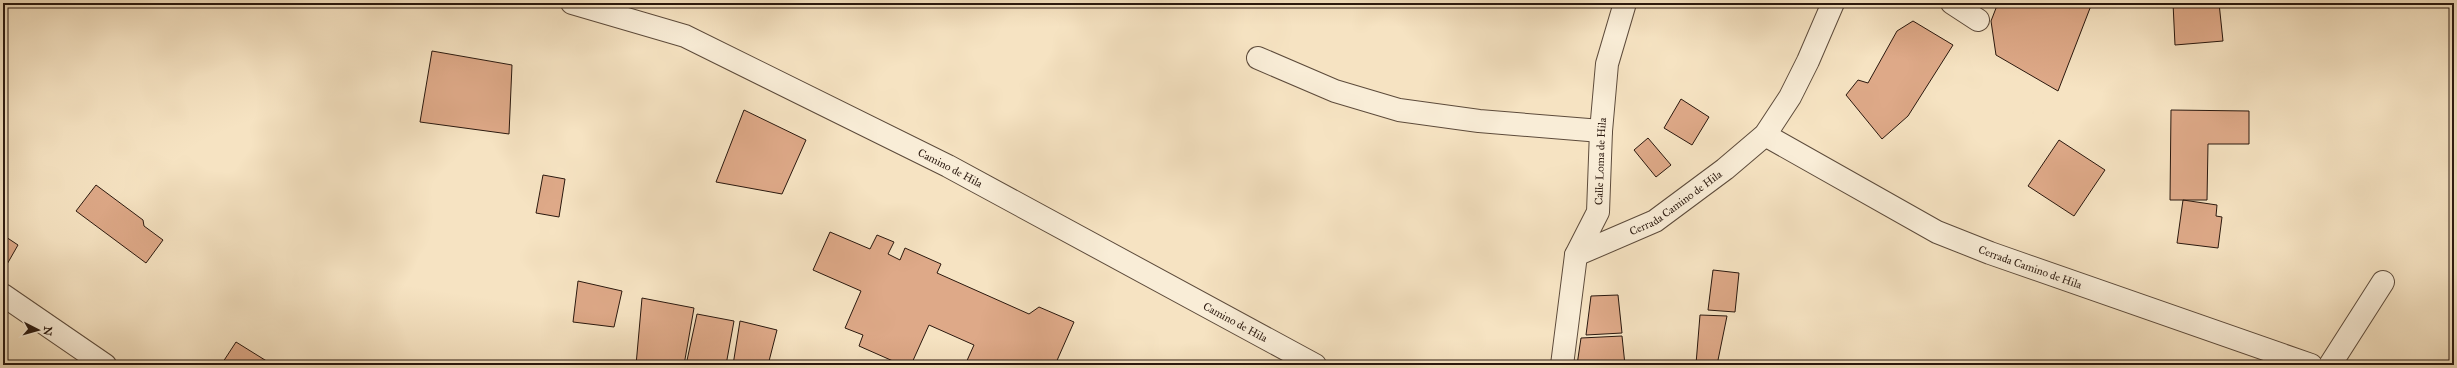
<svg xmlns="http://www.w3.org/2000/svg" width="2457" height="368" viewBox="0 0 2457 368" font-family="'IM FELL Great Primer',serif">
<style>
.building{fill:#dea988;stroke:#2a180e}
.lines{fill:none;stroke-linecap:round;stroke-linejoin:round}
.minor-casing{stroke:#5d4b3b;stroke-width:24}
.tertiary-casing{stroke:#5d4b3b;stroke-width:24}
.minor{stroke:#f9edd7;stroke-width:22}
.tertiary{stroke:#f9edd7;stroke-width:22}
.labels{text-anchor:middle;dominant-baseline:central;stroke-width:3;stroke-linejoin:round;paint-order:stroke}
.street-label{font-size:11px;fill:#2a180e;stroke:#f9edd7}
</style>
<rect width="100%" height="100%" fill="#f6e3c2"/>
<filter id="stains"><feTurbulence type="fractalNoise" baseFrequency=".005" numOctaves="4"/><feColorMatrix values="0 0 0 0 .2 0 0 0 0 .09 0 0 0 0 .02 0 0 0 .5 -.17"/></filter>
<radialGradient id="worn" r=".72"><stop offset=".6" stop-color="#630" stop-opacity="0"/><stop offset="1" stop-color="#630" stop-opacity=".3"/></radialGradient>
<!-- building -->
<path class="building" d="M1998,3H2092L2058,91L1996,55L1991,21Z
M2173,3H2219L2223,41L2175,45Z
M1913,21L1953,45L1908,116L1882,139L1846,95L1858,80L1868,83L1897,31Z
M432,51L512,65L509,134L420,122Z
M1681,99L1709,117L1692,145L1664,128Z
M744,110L806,140L782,194L716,182Z
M2171,110L2249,111V144H2208L2207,200H2170Z
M1648,138L1671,165L1656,177L1634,150Z
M2059,140L2105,170L2074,216L2028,186Z
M543,175L565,179L559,217L536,213Z
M96,185L143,220L144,226L163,240L146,263L76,211Z
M2183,200L2217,205L2216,216L2222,217L2218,248L2177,243Z
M830,232L870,249L877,235L894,242L888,254L900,260L905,248L941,264L937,273L1029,314L1039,307L1074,322L1055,365H965L974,345L929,325L911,365H902L859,346L863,335L845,328L861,291L813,270Z
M3,235L18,245L6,266L3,264Z
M1713,270L1739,273L1735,312L1708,310Z
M578,281L622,291L614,327L573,322Z
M1618,295L1622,333L1586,335L1591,296Z
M642,298L694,308L684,365H636Z
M697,314L734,321L726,365H686Z
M1700,315L1727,316L1717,365L1696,364Z
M740,321L777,330L768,365H733Z
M1622,336L1625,365H1577L1581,338Z
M236,342L273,365H221Z"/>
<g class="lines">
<defs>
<g id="minor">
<path id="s1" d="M572,3L685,36L948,166L1315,365"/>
<path d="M1952,3L1978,20"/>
<path d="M1258,58L1335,91L1399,110L1479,121L1601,131"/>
<path id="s2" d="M1765,135L1937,232L1990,253L2311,365"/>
<path id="s3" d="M1576,255L1655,221L1725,169L1765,135L1790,97L1808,61L1833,3"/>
<path id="s4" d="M1562,365L1576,255L1598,212L1601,131L1607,64L1625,3"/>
<path d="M2330,365L2383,282"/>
</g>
<path id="tertiary" d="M3,295L105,365"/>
</defs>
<!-- minor casing -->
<use href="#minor" class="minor-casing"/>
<!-- tertiary casing -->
<use href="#tertiary" class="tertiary-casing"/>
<!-- minor -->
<use href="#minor" class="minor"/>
<!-- tertiary -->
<use href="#tertiary" class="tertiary"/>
</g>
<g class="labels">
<!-- street labels -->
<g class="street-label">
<text stroke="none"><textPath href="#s4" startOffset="210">Calle Loma de Hila</textPath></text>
<text stroke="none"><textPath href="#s1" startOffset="414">Camino de Hila</textPath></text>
<text stroke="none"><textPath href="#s3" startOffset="113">Cerrada Camino de Hila</textPath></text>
<text stroke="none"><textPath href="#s2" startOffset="297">Cerrada Camino de Hila</textPath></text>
<text stroke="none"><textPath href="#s1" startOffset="738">Camino de Hila</textPath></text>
</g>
</g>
<!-- margin -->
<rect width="2457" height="368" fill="none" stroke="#f6e3c2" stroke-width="16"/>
<rect x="4" y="4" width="2449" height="360" fill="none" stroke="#2a180e" stroke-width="2"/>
<rect x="8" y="8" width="2441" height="352" fill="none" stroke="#2a180e"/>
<!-- north arrow -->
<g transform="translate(38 330) rotate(96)" stroke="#f9edd7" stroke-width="3" paint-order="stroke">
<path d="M0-3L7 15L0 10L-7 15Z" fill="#2a180e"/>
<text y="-6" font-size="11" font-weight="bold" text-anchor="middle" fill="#2a180e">N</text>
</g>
<rect width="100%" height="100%" filter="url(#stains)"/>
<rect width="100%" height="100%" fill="url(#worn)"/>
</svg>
